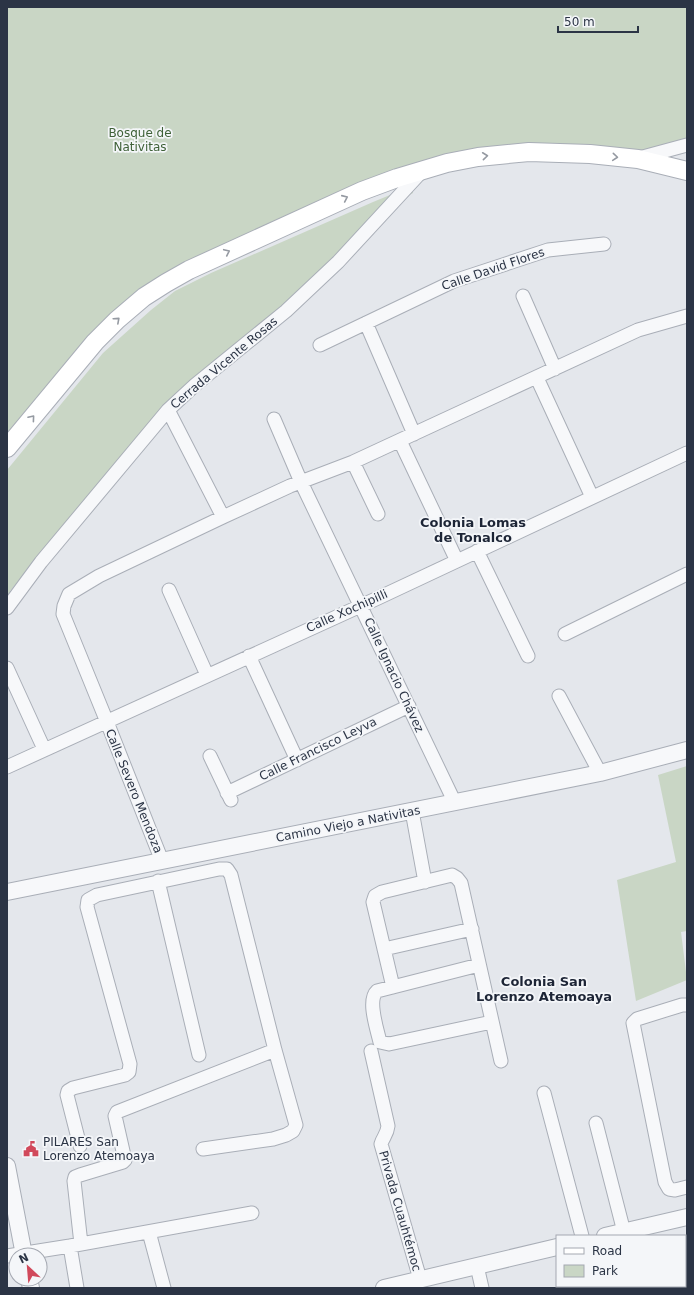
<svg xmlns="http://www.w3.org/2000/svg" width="694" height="1295" viewBox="0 0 694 1295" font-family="'DejaVu Sans',sans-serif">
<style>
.green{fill:#c9d6c5}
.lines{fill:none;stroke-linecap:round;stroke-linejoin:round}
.minor-casing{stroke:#a9aeb7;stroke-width:15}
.tertiary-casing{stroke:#a9aeb7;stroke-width:18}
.secondary-casing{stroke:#a9aeb7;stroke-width:20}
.minor{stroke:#f7f8fa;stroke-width:13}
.tertiary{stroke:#f7f8fa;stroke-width:16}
.secondary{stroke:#fff;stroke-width:18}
.oneway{stroke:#959aa2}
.labels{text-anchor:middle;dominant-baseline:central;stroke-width:3.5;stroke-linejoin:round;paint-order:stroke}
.park-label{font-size:12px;fill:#3f6138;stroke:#f4f6f9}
.street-label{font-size:12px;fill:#2b3445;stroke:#f4f6f9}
.poi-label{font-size:12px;fill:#2b3445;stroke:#f4f6f9;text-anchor:start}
.neighbourhood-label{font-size:13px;font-weight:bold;fill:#1d2536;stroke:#f4f6f9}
</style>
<rect width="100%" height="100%" fill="#e4e7ec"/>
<!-- green -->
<path class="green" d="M7,7H687V139L668,147L633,152L449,155L154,287L7,445Z
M412,186L413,193L402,199L380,224L224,354L43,552L10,591V596L7,601V470L103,353L151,310L175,291L211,273L373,202Z
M687,766V931L681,932L687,980L636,1001L617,880L676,862L658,775Z"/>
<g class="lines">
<defs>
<path id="minor" d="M639,158L687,145
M523,296L555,369
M366,323L414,434
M320,345L454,281L548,250L604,244
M537,378L592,497
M168,410L223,517
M274,419L301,482L455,803
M400,441L457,561
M353,462L378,514
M477,551L528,656
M169,590L207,675
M7,608L41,562L168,410L195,385L286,311L338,262L423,170
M565,634L687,574
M249,656L297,760
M7,668L44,749
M559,696L600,773
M210,756L231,800
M7,767L378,598L687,453
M227,793L409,706
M412,811L425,882
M162,861L107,722L63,614L64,606L69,594L99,576L223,517L290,486L353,462L638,330L687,316
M158,881L199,1055
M384,949L472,929
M479,965L377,991C367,1000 377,1029 380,1042L389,1044L492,1022
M393,987L373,902L375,896L382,892L452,875L457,878L461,883L501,1061
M687,1005H682L637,1019L633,1023L665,1182L669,1189L675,1190L687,1187
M371,1051L388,1126C387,1135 383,1137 381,1144L420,1279
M544,1093L582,1236
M596,1123L624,1232
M80,1146L67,1095L68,1091L73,1088L125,1075L129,1072L130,1064L87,907L88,900L97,895L219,869H227L231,875L275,1050L296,1125L293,1131L286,1135L273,1139L203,1149
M149,1232L164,1288
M81,1244L74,1181L75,1177L80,1175L123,1162L125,1160L115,1116L117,1112L275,1050
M70,1246L77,1288
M7,1256L70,1246L252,1213
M477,1266L482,1288"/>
<path id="tertiary" d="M7,892L600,773L687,750
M7,1166L24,1255
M605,1236L687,1217
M29,1279L31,1288
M384,1288L557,1247"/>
<path id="secondary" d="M7,448L95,342L117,320L144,297L166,283L189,270L362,191L397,178L447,163L478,157L529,152L590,154L638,159L687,171"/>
</defs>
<!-- minor casing -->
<use href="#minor" class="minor-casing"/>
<!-- tertiary casing -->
<use href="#tertiary" class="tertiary-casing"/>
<!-- secondary casing -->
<use href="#secondary" class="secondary-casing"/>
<!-- minor -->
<use href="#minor" class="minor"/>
<!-- tertiary -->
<use href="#tertiary" class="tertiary"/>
<!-- secondary -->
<use href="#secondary" class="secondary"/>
</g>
<!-- one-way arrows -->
<defs><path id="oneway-chevron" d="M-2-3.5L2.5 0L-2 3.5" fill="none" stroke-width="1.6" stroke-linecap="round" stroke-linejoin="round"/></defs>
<g class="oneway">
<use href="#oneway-chevron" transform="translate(485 156) rotate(-6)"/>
<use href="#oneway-chevron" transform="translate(615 157) rotate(5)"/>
<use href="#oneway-chevron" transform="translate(345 198) rotate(-24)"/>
<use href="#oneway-chevron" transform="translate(227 252) rotate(-25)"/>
<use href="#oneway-chevron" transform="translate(117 320) rotate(-42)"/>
<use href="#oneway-chevron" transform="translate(32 418) rotate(-50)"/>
</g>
<!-- icons -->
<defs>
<symbol id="civic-bare" viewBox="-9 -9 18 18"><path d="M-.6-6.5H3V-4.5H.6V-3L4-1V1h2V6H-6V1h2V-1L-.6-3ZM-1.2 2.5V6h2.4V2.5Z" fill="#d1495b" stroke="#f4f6f9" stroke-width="2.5" paint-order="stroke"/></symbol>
</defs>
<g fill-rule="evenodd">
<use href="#civic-bare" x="20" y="1138" width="22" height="22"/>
</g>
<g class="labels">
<!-- park labels -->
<g class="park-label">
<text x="140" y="133">Bosque de<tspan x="140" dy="14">Nativitas</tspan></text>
</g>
<!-- street labels -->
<g class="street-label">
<text transform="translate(493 269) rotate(-19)">Calle David Flores</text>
<text transform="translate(224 363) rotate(-40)">Cerrada Vicente Rosas</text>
<text transform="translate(347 611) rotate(-24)">Calle Xochipilli</text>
<text transform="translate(394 675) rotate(65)">Calle Ignacio Chávez</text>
<text transform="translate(318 749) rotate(-26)">Calle Francisco Leyva</text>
<text transform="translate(134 791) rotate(68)">Calle Severo Mendoza</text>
<text transform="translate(348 824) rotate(-11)">Camino Viejo a Nativitas</text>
<text transform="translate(400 1211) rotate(74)">Privada Cuauhtémoc</text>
</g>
<!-- poi labels -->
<g class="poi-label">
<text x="43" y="1142">PILARES San<tspan x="43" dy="14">Lorenzo Atemoaya</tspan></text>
</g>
<!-- neighbourhood labels -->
<g class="neighbourhood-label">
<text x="473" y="522">Colonia Lomas<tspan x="473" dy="15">de Tonalco</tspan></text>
<text x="544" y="981">Colonia San<tspan x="544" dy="15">Lorenzo Atemoaya</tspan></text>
</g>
</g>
<!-- border -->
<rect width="694" height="1295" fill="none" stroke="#2b3445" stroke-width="16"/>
<!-- legend -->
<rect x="556" y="1235" width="130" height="52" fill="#f4f6f9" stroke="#a4a8b1"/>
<rect x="564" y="1248" width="20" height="6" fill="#ffffff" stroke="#a4a8b1"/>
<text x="592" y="1255" font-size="12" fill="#2b3445">Road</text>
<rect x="564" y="1265" width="20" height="12" fill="#c9d6c5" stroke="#a4a8b1"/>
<text x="592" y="1275" font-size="12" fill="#2b3445">Park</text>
<!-- north arrow -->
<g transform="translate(28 1267) rotate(334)"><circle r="19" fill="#f4f6f9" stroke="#a4a8b1"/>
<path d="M0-3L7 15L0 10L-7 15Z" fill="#d1495b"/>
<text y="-6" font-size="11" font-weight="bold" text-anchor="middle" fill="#2b3445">N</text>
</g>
<!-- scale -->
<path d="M558 26v6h80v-6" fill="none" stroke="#2b3445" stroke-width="2"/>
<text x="564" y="26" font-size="12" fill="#2b3445" stroke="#f4f6f9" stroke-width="3" paint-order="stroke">50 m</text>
</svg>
